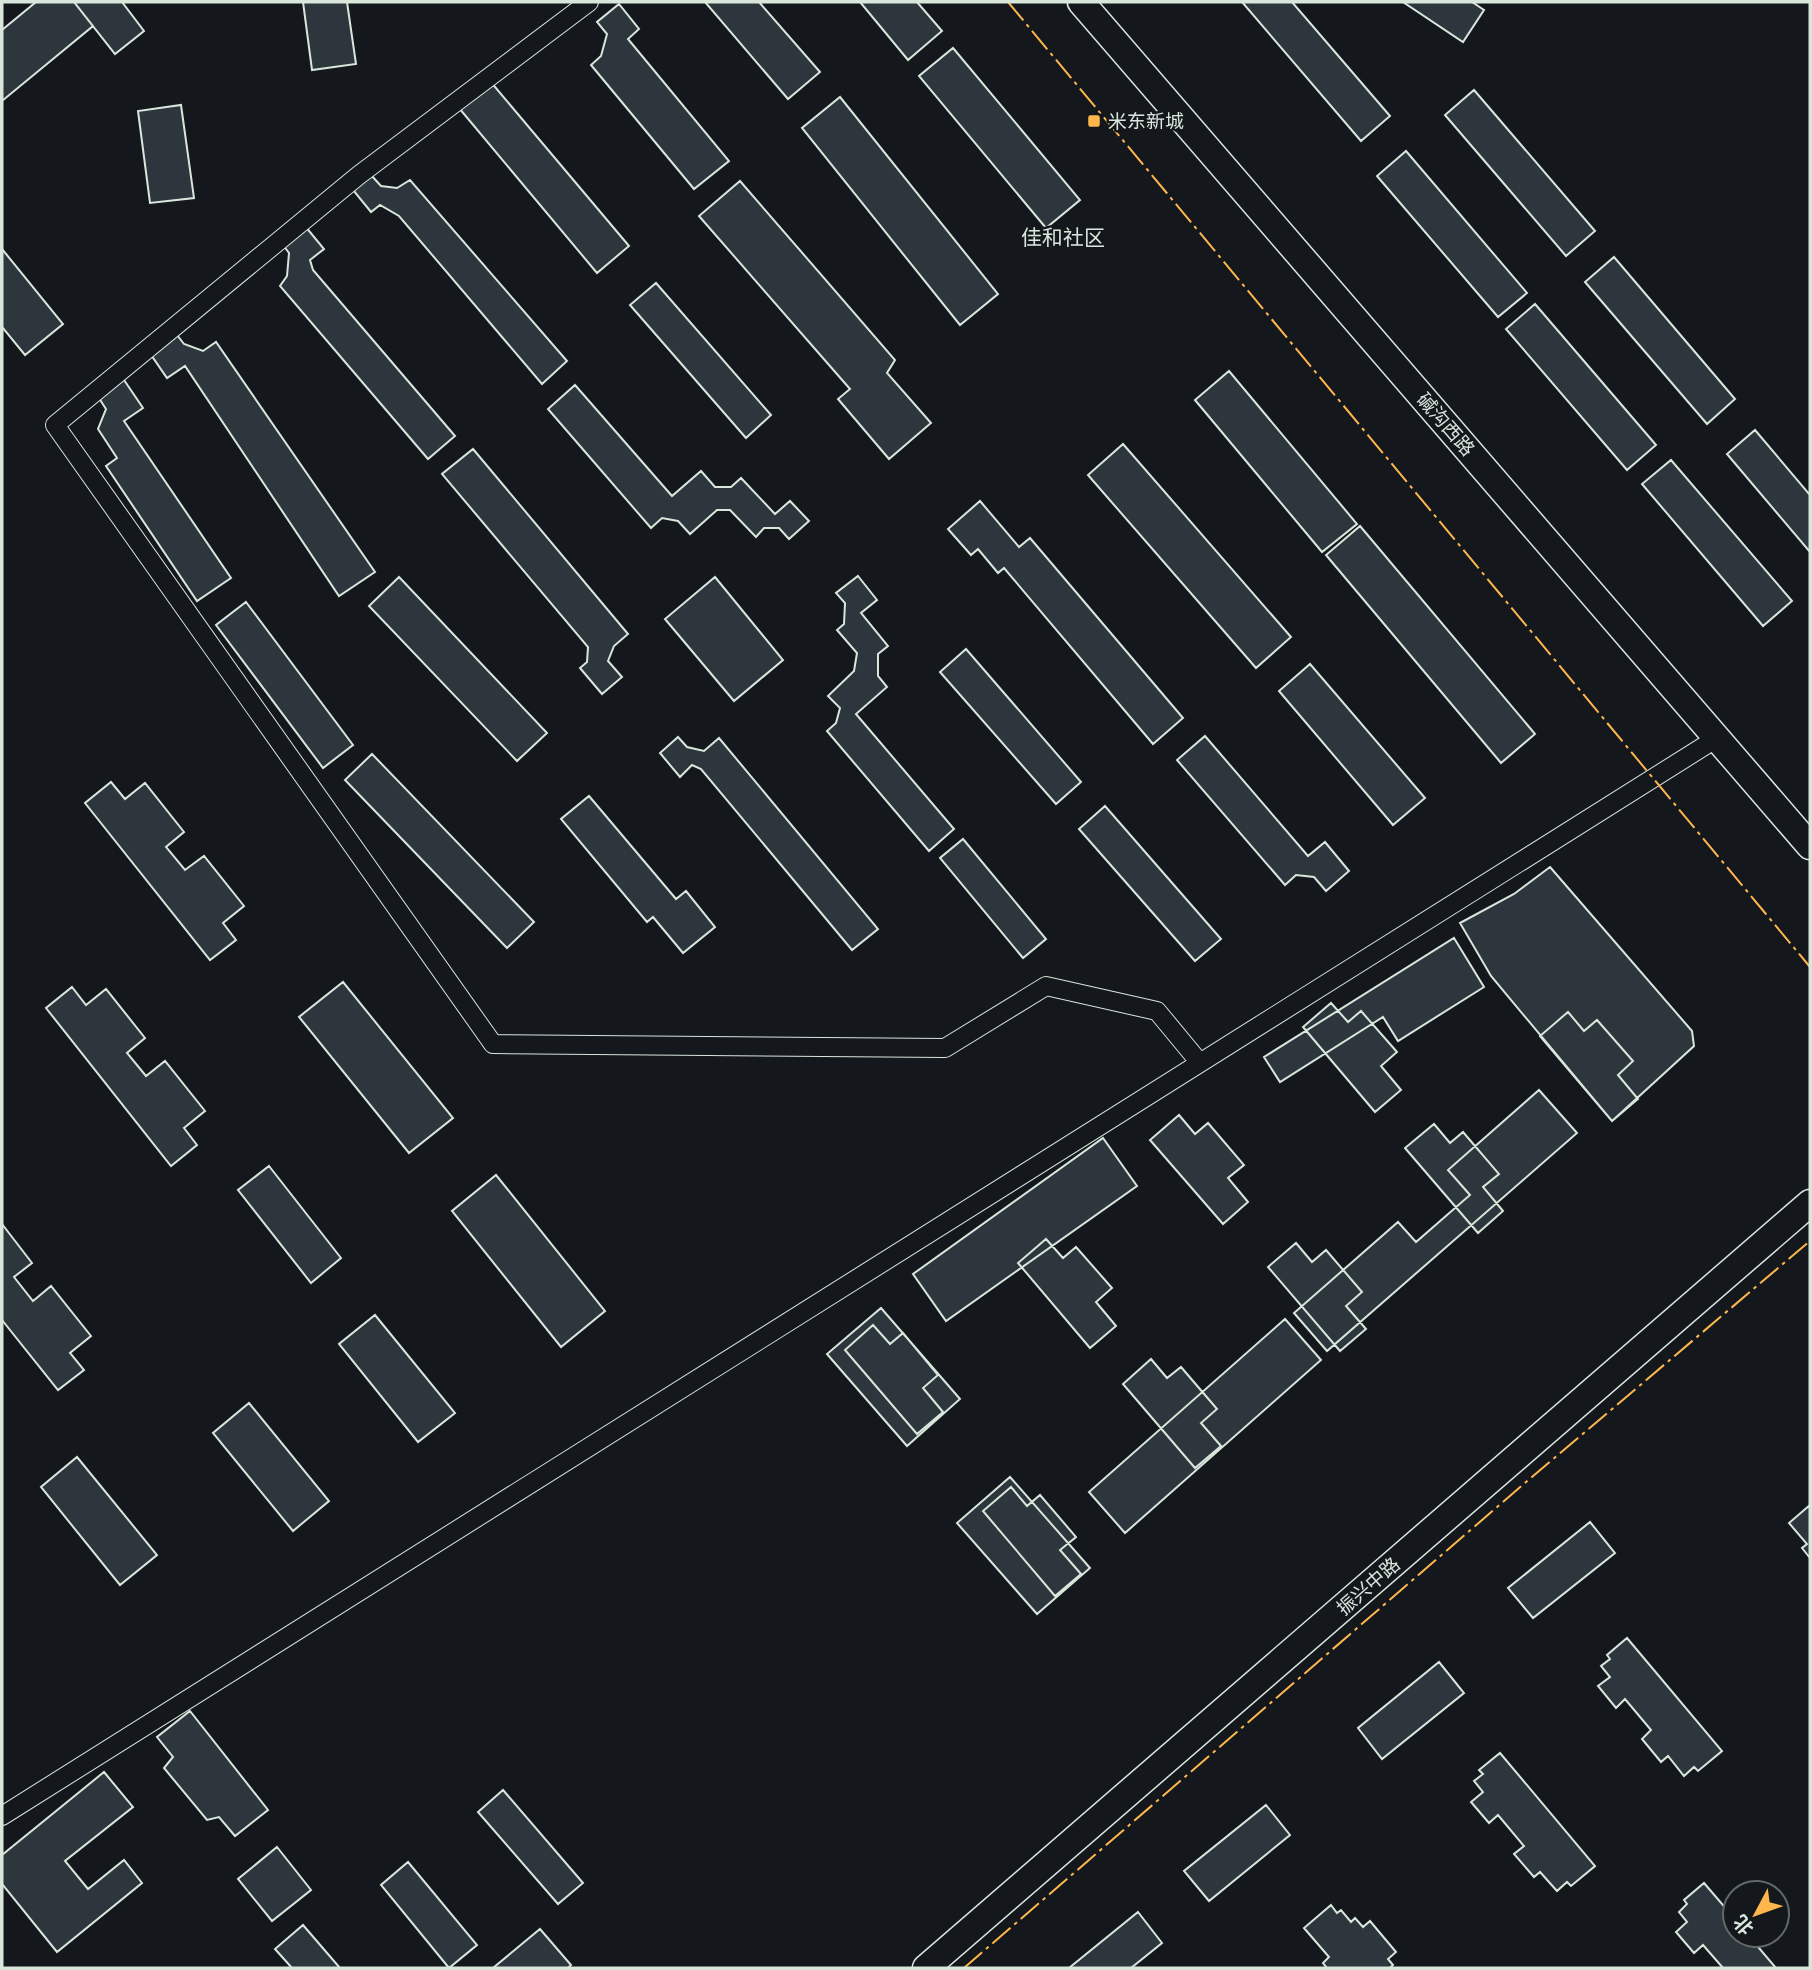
<svg xmlns="http://www.w3.org/2000/svg" width="1812" height="1970" viewBox="0 0 1812 1970" font-family="Quicksand,'Noto Sans SC',sans-serif">
<style>
.building{fill:#2c363c;stroke:#d8e6dc;stroke-width:2}
.lines{fill:none;stroke-linecap:round;stroke-linejoin:round}
.street-casing{stroke:#d8e6dc;stroke-width:20}
.secondary-casing{stroke:#d8e6dc;stroke-width:29}
.street{stroke:#14181c;stroke-width:18}
.secondary{stroke:#14181c;stroke-width:26}
.power{stroke:#ffb74d;stroke-width:2;stroke-dasharray:24 5 3.5 5;stroke-linecap:butt}
.poi-dot{fill:#ffb74d;stroke:#14181c;stroke-width:2.5}
.labels{text-anchor:middle;dominant-baseline:central;stroke-width:5;stroke-linejoin:round;paint-order:stroke}
.poi-label{font-size:19px;fill:#d8e6dc;stroke:#14181c;text-anchor:start}
.street-label{font-size:19px;fill:#d8e6dc;stroke:#14181c}
.neighbourhood-label{font-size:21px;fill:#d8e6dc;stroke:#14181c}
</style>
<rect width="100%" height="100%" fill="#14181c"/>
<!-- building -->
<path class="building" d="M36,2H74L93,26L2,101V30Z
M74,2H122L144,31L115,54Z
M303,2H347L356,64L312,70Z
M705,2H759L820,72L788,99Z
M860,2H917L942,31L908,60Z
M1242,2H1292L1390,116L1361,141Z
M1403,2H1472L1484,10L1463,42Z
M619,4L639,29L628,39L729,161L694,189L591,65L601,56L607,34L597,22Z
M953,48L1080,200L1046,228L919,76Z
M490,81L629,246L597,273L459,108Z
M1474,90L1595,231L1566,256L1445,115Z
M840,97L998,294L960,325L802,128Z
M181,105L194,198L150,203L138,111Z
M1406,151L1527,293L1498,317L1377,176Z
M371,175L381,186L397,188L410,180L567,361L542,384L399,216L380,205L371,212L353,190Z
M740,181L895,360L887,373L931,423L889,459L838,399L850,389L699,216Z
M305,226L324,249L310,260L313,270L455,436L428,459L280,286L287,276L289,253L283,245Z
M2,249L63,324L25,355L2,327Z
M1614,257L1735,399L1707,424L1585,282Z
M656,283L771,415L746,438L630,305Z
M1535,304L1656,445L1627,470L1506,329Z
M174,331L184,344L203,351L216,342L375,572L339,596L185,366L167,378L147,349Z
M1229,371L1357,524L1322,552L1195,400Z
M122,377L143,408L124,421L231,578L197,601L106,466L117,458L98,429L106,409L97,395Z
M575,385L672,496L701,471L715,487H731L741,478L775,514L790,501L809,521L789,539L779,528H764L756,537L730,510H717L690,534L678,521L662,518L651,528L548,409Z
M1755,430L1810,495V552L1727,454Z
M1123,444L1291,637L1256,668L1088,475Z
M473,449L628,634L614,646L608,661L622,677L602,694L580,668L587,662L588,647L442,474Z
M1671,460L1792,601L1763,626L1642,484Z
M980,501L1019,547L1030,538L1183,718L1153,744L1004,568L998,573L978,549L971,555L948,529Z
M1360,526L1535,734L1501,763L1326,555Z
M858,576L877,600L861,613L888,646L878,654V676L887,687L856,714L954,829L929,851L827,731L836,723L840,708L828,696L854,671L857,653L837,630L844,624L845,603L836,593Z
M399,577L547,733L517,761L369,606Z
M715,577L783,660L734,701L665,619Z
M246,602L353,745L323,768L216,625Z
M966,649L1081,782L1056,804L940,672Z
M1310,664L1425,798L1393,825L1279,691Z
M1205,736L1308,856L1325,842L1349,871L1326,891L1314,877L1296,875L1285,885L1177,760Z
M678,737L687,747L704,751L719,738L878,929L852,950L701,769L692,765L680,777L660,753Z
M372,754L534,922L507,948L345,780Z
M111,782L125,799L145,783L184,832L166,847L185,870L204,856L244,906L223,923L236,940L210,960L85,803Z
M589,796L676,899L686,891L715,927L683,953L653,917L647,922L561,819Z
M1105,806L1221,939L1195,961L1079,829Z
M963,839L1046,939L1023,958L940,858Z
M1550,867L1692,1031L1694,1046L1612,1121L1491,976L1460,923L1514,894Z
M1454,938L1484,987L1398,1041L1383,1017L1280,1082L1264,1057Z
M343,982L453,1118L409,1153L299,1017Z
M72,987L86,1005L106,989L145,1038L127,1053L146,1076L165,1061L205,1111L184,1128L197,1145L171,1166L46,1008Z
M1331,1003L1348,1022L1361,1011L1397,1052L1381,1066L1401,1090L1375,1112L1303,1027Z
M1568,1012L1584,1031L1597,1020L1633,1061L1618,1075L1638,1099L1612,1121L1540,1036Z
M1539,1090L1577,1133L1327,1351L1294,1313L1398,1222L1416,1242L1470,1195L1448,1170Z
M1179,1115L1195,1134L1208,1123L1244,1165L1228,1178L1248,1202L1223,1224L1150,1140Z
M1434,1124L1450,1143L1463,1132L1499,1174L1483,1187L1503,1211L1478,1233L1405,1148Z
M1103,1138L1137,1186L946,1321L913,1274Z
M269,1166L341,1258L311,1283L238,1190Z
M496,1175L605,1311L561,1347L452,1211Z
M2,1224L32,1263L14,1277L33,1301L51,1286L91,1336L70,1353L84,1370L58,1390L2,1320Z
M1046,1239L1063,1258L1076,1247L1112,1288L1096,1302L1116,1326L1090,1348L1018,1263Z
M1296,1243L1312,1262L1326,1250L1362,1292L1346,1306L1366,1329L1340,1351L1268,1267Z
M881,1308L960,1399L907,1446L827,1354Z
M375,1315L455,1413L418,1442L339,1344Z
M1285,1319L1321,1360L1125,1533L1089,1492Z
M873,1325L890,1344L903,1333L938,1375L923,1388L943,1412L917,1434L845,1350Z
M1151,1359L1167,1378L1181,1367L1217,1409L1201,1423L1221,1446L1195,1468L1123,1384Z
M249,1403L329,1501L293,1531L213,1433Z
M77,1457L157,1555L120,1585L41,1487Z
M1010,1477L1090,1568L1037,1614L957,1523Z
M1011,1487L1027,1506L1040,1495L1076,1537L1060,1550L1081,1574L1055,1596L983,1511Z
M1810,1505V1558L1802,1548L1807,1544L1789,1523Z
M1590,1522L1615,1553L1533,1618L1508,1588Z
M1627,1638L1722,1751L1698,1771L1694,1767L1684,1776L1668,1756L1661,1762L1642,1739L1651,1730L1625,1699L1616,1708L1598,1686L1610,1677L1601,1666L1610,1659L1607,1655Z
M1439,1662L1464,1693L1382,1759L1358,1728Z
M190,1711L268,1810L235,1836L219,1817L207,1820L164,1768L173,1757L157,1737Z
M1500,1753L1595,1866L1571,1886L1567,1882L1557,1891L1540,1872L1534,1877L1514,1854L1524,1846L1498,1815L1489,1823L1471,1802L1483,1792L1474,1781L1483,1774L1479,1770Z
M104,1772L133,1807L65,1861L88,1889L124,1860L142,1883L57,1952L2,1884V1855Z
M503,1790L583,1883L558,1904L478,1812Z
M1266,1805L1290,1835L1209,1901L1184,1871Z
M277,1847L311,1890L272,1921L238,1879Z
M408,1862L477,1945L449,1968L381,1885Z
M1704,1883L1735,1919V1935H1748L1776,1968H1723L1703,1945L1694,1953L1676,1932L1687,1922L1679,1912L1687,1904L1684,1900Z
M1331,1905L1337,1913L1341,1910L1351,1922L1355,1918L1363,1927L1370,1921L1396,1952L1388,1959L1393,1965L1390,1968H1327L1323,1963L1329,1957L1304,1928Z
M1138,1912L1162,1943L1131,1968H1069Z
M303,1925L340,1968H292L275,1949Z
M540,1929L571,1965L568,1968H493Z"/>
<g class="lines">
<defs>
<path id="street" d="M589,2L359,175L55,425L493,1044L945,1048L1046,986L1157,1011L1200,1063
M2,1816L1717,738"/>
<path id="secondary" d="M1081,2L1810,846
M926,1968L1810,1203"/>
</defs>
<!-- street casing -->
<use href="#street" class="street-casing"/>
<!-- secondary casing -->
<use href="#secondary" class="secondary-casing"/>
<!-- street -->
<use href="#street" class="street"/>
<!-- secondary -->
<use href="#secondary" class="secondary"/>
<!-- power -->
<path class="power" d="M1008,2L1810,967
M964,1968L1526,1482L1810,1241"/>
</g>
<!-- markers -->
<rect class="poi-dot" x="1087" y="114" width="14" height="14" rx="3.5"/>
<g class="labels">
<!-- poi labels -->
<g class="poi-label">
<text x="1108" y="121">米东新城</text>
</g>
<!-- street labels -->
<g class="street-label">
<text transform="translate(1446 424) rotate(49)">碱沟西路</text>
<text transform="translate(1368 1586) rotate(-41)">振兴中路</text>
</g>
<!-- neighbourhood labels -->
<g class="neighbourhood-label">
<text x="1063" y="237">佳和社区</text>
</g>
</g>
<!-- border -->
<rect width="1812" height="1970" fill="none" stroke="#d8e6dc" stroke-width="7"/>
<!-- north arrow -->
<g transform="translate(1756 1914) rotate(229)"><circle r="33" fill="#14181c" stroke="#626a69" stroke-width="2"/>
<path d="M0-5L12 26L0 18L-12 26Z" fill="#ffb74d"/>
<text y="-10" font-size="19" font-weight="bold" text-anchor="middle" fill="#d8e6dc">北</text>
</g>
</svg>
